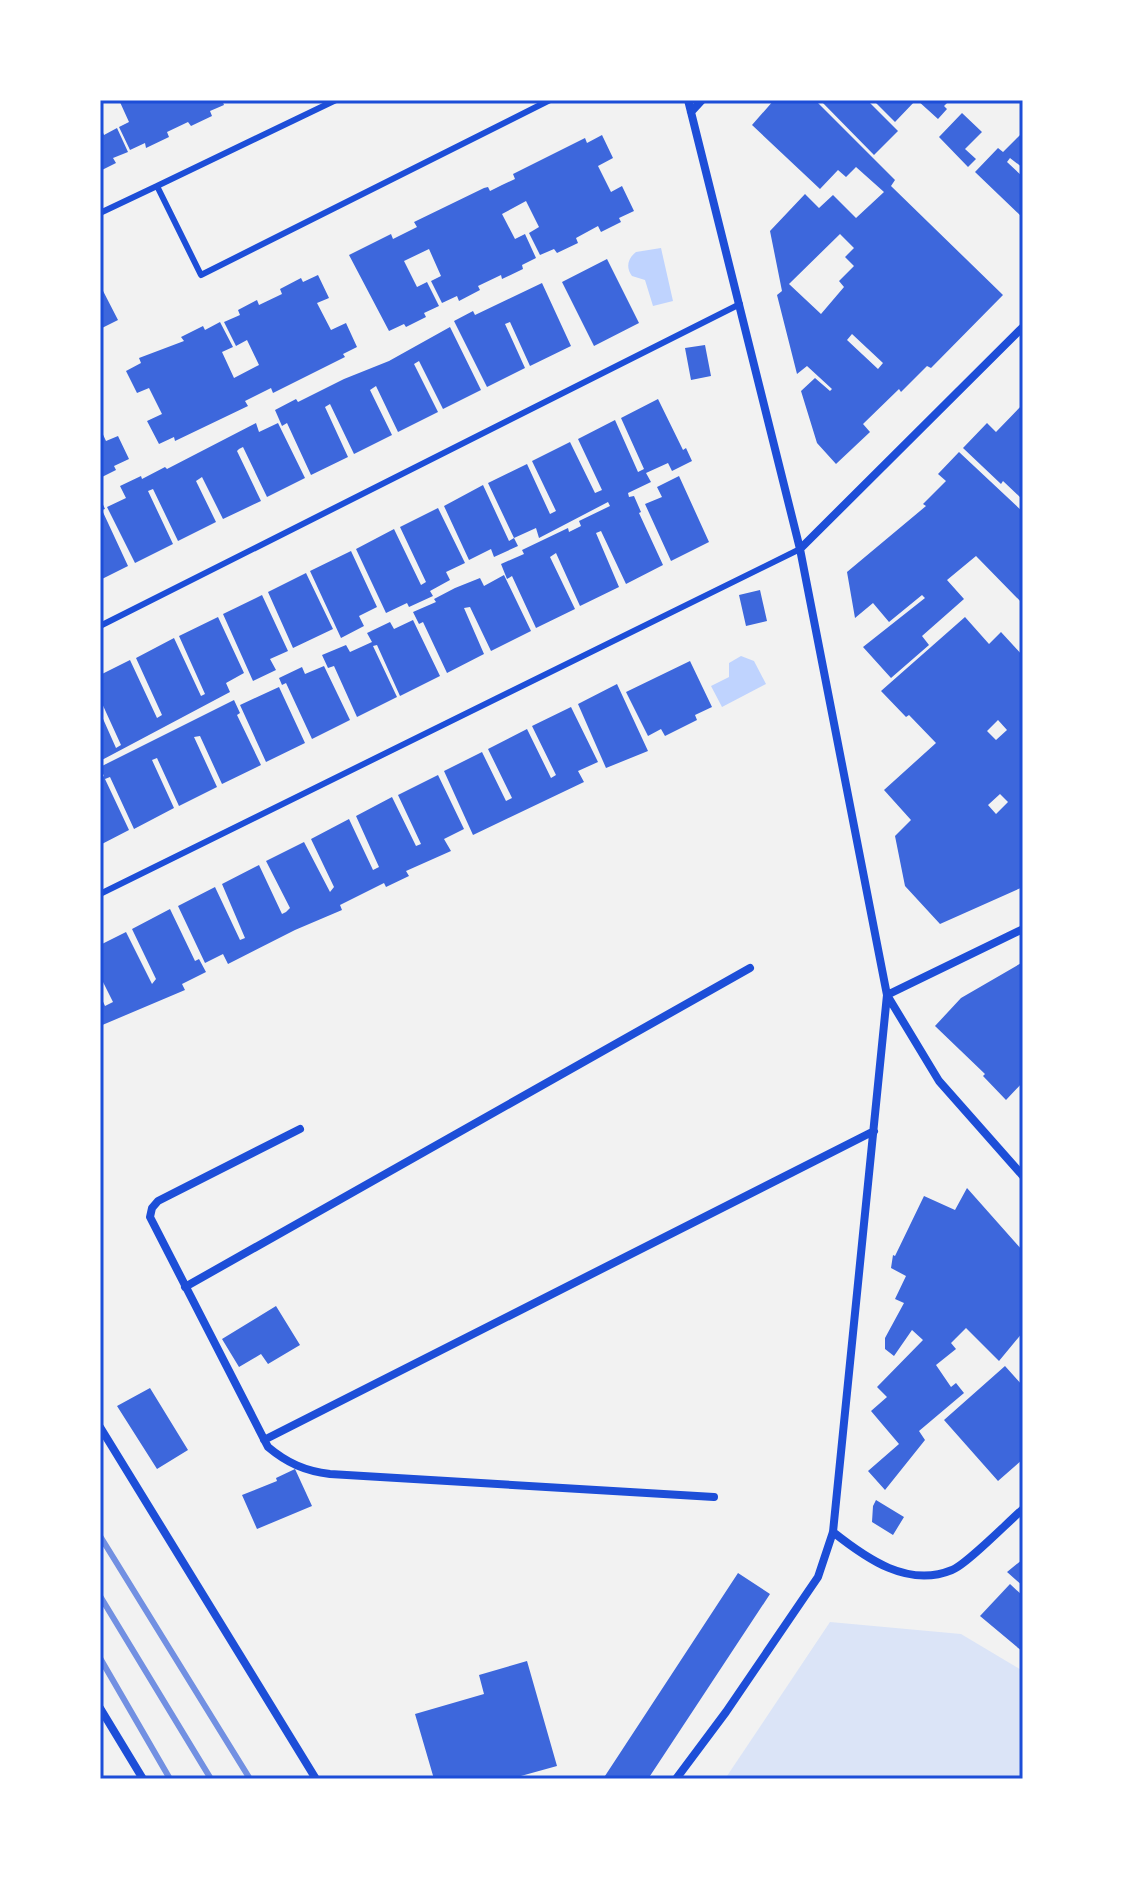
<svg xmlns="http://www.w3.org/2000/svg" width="1123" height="1879" viewBox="0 0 1123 1879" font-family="'Varela Round',sans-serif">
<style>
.green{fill:#dbe4f7}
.water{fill:#bfd3fe}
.building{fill:#3d67dc;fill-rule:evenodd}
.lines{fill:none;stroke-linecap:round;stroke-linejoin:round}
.service{stroke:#1d4ed8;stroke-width:6}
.minor{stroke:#1d4ed8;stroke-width:8}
.rail{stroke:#7290e2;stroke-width:6}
.neatline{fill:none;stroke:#1d4ed8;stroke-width:3}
</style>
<rect width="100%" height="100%" fill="#f2f2f2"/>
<!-- green -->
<path class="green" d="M830,1622L961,1634L1023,1671V1779H725Z"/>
<!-- water -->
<path class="water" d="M661,248L673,301L653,306L645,280L632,276C626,268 627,259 636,252Z
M741,656L754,661L766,684L722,707L711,686L729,677V663Z"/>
<!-- building -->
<path class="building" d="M119,100H222L224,105L210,111L212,116L191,126L188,122L167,132L169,137L146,148L145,143L130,150L119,127L129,122Z
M774,100H815L895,180L891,186L1003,295L931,368L927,366L901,392L899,389L863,424L870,432L836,464L817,443L801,391L815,378L830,391L832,389L807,366L797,374L777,295L782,291L770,231L805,194L819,208L833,195L856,218L884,192L856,167L846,177L838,170L820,189L752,125ZM840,234L854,248L845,257L854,266L839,281L844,287L821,314L789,284ZM852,334L883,363L878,369L847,340Z
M820,100H867L898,131L874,155Z
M873,100H916L895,122Z
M917,100H950L944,106L947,109L938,119Z
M962,113L982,132L965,149L976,159L968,167L939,137Z
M100,126L104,135L117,128L128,152L113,158L116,163L100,171Z
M1023,132V168L1010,158L1007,162L1023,177V218L975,172L998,148L1003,152Z
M602,135L613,158L598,166L611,192L622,186L634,211L619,218L621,222L601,232L598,226L576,238L578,243L557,253L554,249L540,255L529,233L539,227L526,201L502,214L515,239L525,234L536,258L522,265L523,269L502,279L501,275L478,286L480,290L459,301L457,296L442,303L431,281L441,276L429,249L404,261L417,287L427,282L439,306L424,313L426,317L406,327L404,324L389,331L349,255L391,234L393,239L417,227L414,222L484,188L488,187L490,191L502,185L515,179L513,174L585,138L587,143Z
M607,259L639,323L594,346L562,282Z
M318,275L329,298L317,303L331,330L346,323L357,347L343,354L345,357L273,393L271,388L245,401L248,406L175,441L174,437L159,444L147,421L162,414L149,388L137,393L126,371L141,363L139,358L184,341L181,337L203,326L205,330L220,322L233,347L222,352L234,378L259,365L247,340L236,346L224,322L240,315L238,310L257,300L259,305L282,294L280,289L301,278L303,282Z
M542,283L571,346L530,366L510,322L505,324L525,368L487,387L454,321L473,311L475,315Z
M100,285L118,320L100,329Z
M450,327L481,390L443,409L419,361L414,364L438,412L398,432L376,386L370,390L392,435L354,454L330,404L325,407L348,457L311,475L287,423L282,426L275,410L296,399L298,402L344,379L389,361Z
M705,345L711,376L691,380L685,348Z
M658,399L683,450L686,448L692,461L672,471L668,463L646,473L651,482L628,493L629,497L634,496L641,512L639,513L663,565L626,584L601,531L596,533L619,587L580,606L556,553L550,557L575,609L536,628L512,576L507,579L501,564L524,554L522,550L568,528L569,532L581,526L579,521L610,506L608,502L539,538L536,528L514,538L518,546L494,557L491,549L469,560L444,506L483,485L509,541L514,538L488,483L527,464L550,514L556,511L532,461L570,442L595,493L602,490L578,439L615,420L638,472L644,469L621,418Z
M1023,404V500L1003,481L1001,484L963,448L987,423L996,432Z
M256,423L259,432L278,423L305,478L267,497L243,447L239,449L237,451L261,501L223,519L202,477L196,481L216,522L178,541L153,489L148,491L173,544L135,563L107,507L126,498L120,486L141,476L142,479L165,467L167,469Z
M100,428L106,441L118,436L129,459L114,466L116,470L100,478Z
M959,452L1023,512V604L976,556L947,580L964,599L922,636L929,645L891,678L863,647L925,598L922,595L889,622L873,603L855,618L847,572L926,506L923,504L946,481L938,474Z
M679,476L709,542L671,561L645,504L662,497L657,487Z
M100,498L105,509L102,510L128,566L100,580Z
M438,508L465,563L446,572L450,580L430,591L433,596L409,607L407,603L386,613L356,549L394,529L421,585L426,582L400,527Z
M351,551L377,607L359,616L364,626L341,638L310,571Z
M306,573L333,629L293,648L268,592Z
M504,575L531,631L491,651L470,607L464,608L484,654L447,673L423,622L419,624L413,612L436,602L434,599L455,588L480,578L484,586Z
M760,590L767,621L746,626L739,595Z
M262,595L288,651L270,659L276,670L253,681L223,614Z
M218,617L244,673L226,683L230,692L100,761V712L116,748L121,745L100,699V675L130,660L157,718L162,715L136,658L174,638L201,696L205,694L179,636Z
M965,617L989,644L1001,632L1023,656V887L940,924L905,886L895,836L911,820L884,790L936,743L909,715L906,717L881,691ZM998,720L1007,730L996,740L987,731ZM1000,794L1008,802L996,814L988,805Z
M413,620L440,676L400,696L377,645L373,646L397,697L357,717L334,666L328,668L322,655L346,645L350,652L372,642L367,633L390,622L394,629Z
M690,661L712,707L695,715L697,720L665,736L661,729L648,736L626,692Z
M324,666L350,720L312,739L286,683L282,685L279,678L302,667L305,674Z
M617,684L648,751L606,768L578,704Z
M279,687L305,743L266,762L240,705Z
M234,700L240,713L237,715L261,765L222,784L200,736L194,737L217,787L179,806L157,758L152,760L174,808L134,829L110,777L105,779L129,830L100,845V778L104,776L100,767Z
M571,707L598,762L578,771L584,782L473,835L444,771L482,752L506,801L512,798L488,749L527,729L551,778L556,775L532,726Z
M438,775L464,829L444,839L451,851L406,871L409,876L386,887L384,883L340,905L342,910L295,930L228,964L223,954L205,963L178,906L215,887L240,940L245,938L222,884L259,865L282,914L286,912L290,908L266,861L304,842L330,892L334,887L311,839L349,819L373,870L379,867L356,816L392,797L416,846L421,844L398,795Z
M170,909L195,961L199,959L206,972L182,984L185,990L100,1026V995L105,1006L113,1002L100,976V945L126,932L152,984L156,979L132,929Z
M1023,962V1082L1006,1100L983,1076L985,1074L935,1026L961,998Z
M967,1188L1023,1251V1332L999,1361L966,1328L951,1343L956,1349L936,1365L951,1387L956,1383L964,1393L919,1431L925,1440L885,1490L868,1471L899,1444L871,1411L887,1397L877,1387L923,1340L912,1330L894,1356L885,1349V1338L904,1303L895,1299L906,1276L891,1268L893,1255L895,1256L924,1196L955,1210Z
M276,1306L300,1345L268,1364L261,1354L239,1367L222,1339Z
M1005,1366L1023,1386V1459L998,1481L944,1420Z
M150,1388L188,1450L157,1469L117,1406Z
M295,1469L312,1506L257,1529L242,1495L277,1481L276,1478Z
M876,1500L904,1517L893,1535L872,1522L873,1506Z
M1023,1559V1586L1007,1572Z
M738,1573L770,1594L648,1779H603Z
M1010,1584L1023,1596V1652L980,1616Z
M527,1661L557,1766L510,1779H434L415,1714L484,1694L479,1675Z"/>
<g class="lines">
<!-- service -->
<path class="service" d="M157,186L336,100
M100,213L157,186L201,275L550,100
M100,626L740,304
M100,894L800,549"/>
<!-- minor -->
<path class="minor" d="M688,100L800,549L887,995L939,1081L1023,1176
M691,112L702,100
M800,549L1023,327
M300,1129L158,1201L152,1208L150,1217L268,1447C287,1463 305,1471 330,1474L714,1497
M185,1287L750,968
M100,1427L316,1779
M264,1440L874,1131
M833,1532C867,1559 908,1588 952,1570C966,1565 1009,1521 1023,1509
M100,1708L143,1779
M676,1779L726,1712L818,1577L833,1532L887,995L1023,929"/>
<!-- rail -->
<path class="rail" d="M100,1536L250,1779
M100,1596L211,1779
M100,1658L170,1779"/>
</g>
<!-- border -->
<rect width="1123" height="1879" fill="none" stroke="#ffffff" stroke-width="204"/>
<rect x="102" y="102" width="919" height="1675" class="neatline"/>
</svg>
